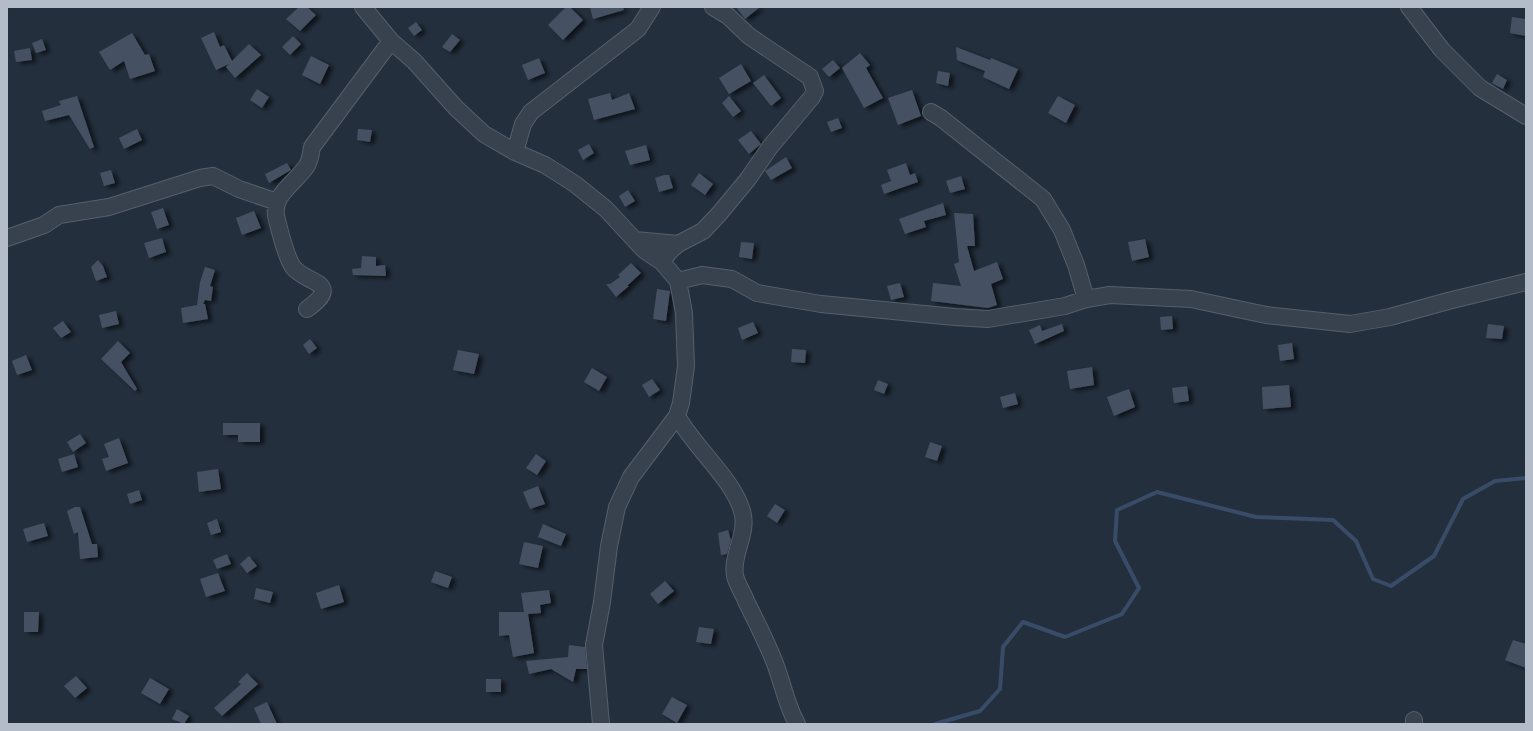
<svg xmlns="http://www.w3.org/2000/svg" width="1533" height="731" viewBox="0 0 1533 731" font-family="'Nunito Sans',sans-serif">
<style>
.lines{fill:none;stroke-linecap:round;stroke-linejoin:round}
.stream{stroke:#394c67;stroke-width:4}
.building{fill:#455162;filter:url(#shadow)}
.street-casing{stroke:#565f6c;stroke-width:18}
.street{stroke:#38414e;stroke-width:16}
</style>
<defs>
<filter id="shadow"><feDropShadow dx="4.5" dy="2.5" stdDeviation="2" flood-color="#0009"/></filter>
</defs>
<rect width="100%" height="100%" fill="#242f3e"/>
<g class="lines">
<!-- stream -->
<path class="stream" d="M935,724L980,711L1000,689L1003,647L1023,622L1065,637L1122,614L1139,588L1115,541L1117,510L1157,492L1256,517L1333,520L1356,541L1373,579L1391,586L1434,556L1463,499L1495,481L1526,478"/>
</g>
<!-- building -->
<path class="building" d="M299,7H307L316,15L300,31L286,19Z
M566,7H570L583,20L563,40L548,25Z
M590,7H623L624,10L593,19Z
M736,7H760L745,19Z
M1512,17L1526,19V36L1510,33Z
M416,22L422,30L414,36L408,28Z
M214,32L220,47L224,45L232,61L249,44L261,55L235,78L226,67L229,64L216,70L201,38Z
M132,33L145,55L149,54L155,71L130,79L124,61L110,70L99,52Z
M452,34L460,40L450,52L442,47Z
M293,36L301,44L290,55L282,47Z
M42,39L46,50L36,53L32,43Z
M956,47L990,60L991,58L1018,69L1009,89L983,77L985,71L957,60Z
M30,48L32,60L16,62L14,51Z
M860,53L870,65L866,68L883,98L864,108L842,68Z
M311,56L329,65L320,84L302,75Z
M539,58L545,73L528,80L522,65Z
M833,60L840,68L829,77L822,69Z
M741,64L751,81L729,94L719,78Z
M938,71L950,73L948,86L936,83Z
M1497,74L1507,80L1503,89L1492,83Z
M764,75L781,98L771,106L753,83Z
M257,89L269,97L262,108L250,100Z
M912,90L921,116L898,125L888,98Z
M610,93L612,100L629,93L635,109L594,120L588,99Z
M77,96L94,147L90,149L69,115L45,121L42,111L61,105L59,101Z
M729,96L741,111L733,117L722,103Z
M1058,96L1075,105L1066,123L1048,113Z
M838,118L842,128L831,132L827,122Z
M137,129L142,140L124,149L119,138Z
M358,129L372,130L370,142L357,140Z
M751,131L761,144L749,154L738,140Z
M589,144L594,153L583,160L578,150Z
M646,145L650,160L630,165L625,151Z
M786,157L792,168L771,180L765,171Z
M287,163L291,170L269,183L265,174Z
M906,163L910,175L915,173L918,182L884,194L881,185L891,181L887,170Z
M111,170L115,183L104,186L100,173Z
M699,173L713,184L705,195L691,185Z
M664,175H669L673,188L659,192L655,178Z
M961,176L965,189L950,193L946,181Z
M628,190L635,201L625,207L619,196Z
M943,203L946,215L924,221L926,227L905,234L899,219Z
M163,208L169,225L157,229L151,212Z
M254,211L261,228L242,235L236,218Z
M954,213L973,214L975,246H967L974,271L997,262L1003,279L991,284L997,305L988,308L931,301L933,283L961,286L954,264L959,262Z
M162,238L166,252L149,258L144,243Z
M1145,239L1149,257L1132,261L1128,242Z
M741,242L754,243L752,259L739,257Z
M362,256L376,257V266L385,265L386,276L353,275L352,269L361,268Z
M98,260L103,266L107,277L96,281L91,267Z
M631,263L641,273L627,286H629L616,297L606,284H610L620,277L618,275Z
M205,267L215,270L210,286L213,287L211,301L205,300L203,304H205L208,319L183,323L181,308L197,305L200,282Z
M900,283L904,297L891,300L887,286Z
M657,289L670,291L666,321L653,319Z
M116,311L119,324L102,328L99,315Z
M1172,316L1173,329L1161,330L1160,317Z
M63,321L71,332L61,338L53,328Z
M753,322L758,333L742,340L738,328Z
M1062,324L1064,331L1035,344L1029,330L1040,325L1042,331Z
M1488,324L1504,326L1502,339L1486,338Z
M310,339L317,348L309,354L303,345Z
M118,341L130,353L121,362L137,389L135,391L101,359Z
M1292,343L1294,359L1280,361L1278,345Z
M792,349L806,350L805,363L791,362Z
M458,350L479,354L474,374L453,370Z
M26,355L32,370L17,375L12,361Z
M1092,367L1094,385L1070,389L1067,371Z
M592,368L607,377L599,391L584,382Z
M652,379L660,390L649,397L642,385Z
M878,380L888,384L884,394L874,390Z
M1289,385L1291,407L1263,409L1262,387Z
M1187,386L1189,401L1174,403L1172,388Z
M1129,389L1135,407L1114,416L1107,397Z
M1015,393L1018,404L1003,408L1000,397Z
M223,423H260V442H238V435H223Z
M80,434L86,443L73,452L67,442Z
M119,438L128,463L106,471L102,459L109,457L104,444Z
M930,442L942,446L937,461L925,457Z
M74,454L78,467L62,472L58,459Z
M536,454L546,461L537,475L526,468Z
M218,469L221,489L199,492L197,472Z
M538,486L545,504L530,509L523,492Z
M139,490L142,500L130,504L127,494Z
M775,504L785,510L777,523L767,516Z
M75,507H80L92,544H97L98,557L80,559L78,532L74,534L67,511Z
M217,519L221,532L211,535L207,523Z
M44,523L48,536L27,542L23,529Z
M543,524L566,534L561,546L538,537Z
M728,530L731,540L727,554L721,555L718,533Z
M524,542L543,546L538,568L519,564Z
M227,554L231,564L217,569L213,560Z
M249,556L257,566L247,573L240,564Z
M435,571L452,577L448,588L431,582Z
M218,573L225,591L206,597L200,579Z
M665,581L674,591L658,604L650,594Z
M339,585L344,602L321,609L316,593Z
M256,588L273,592L270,603L254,599Z
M549,590L551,603L540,605L541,613L528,614L534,653L513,657L509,635L499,636V612H524L521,593Z
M24,612H39L38,632H24Z
M699,627L714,629L711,644L696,642Z
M1513,640L1526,644V668L1505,660Z
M569,645L585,647L587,669H576L573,682L551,669L529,674L526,661L568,657Z
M247,673L258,684L222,716L214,708L241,684L238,682Z
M76,676L87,688L75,698L64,686Z
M150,678L169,689L160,704L141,693Z
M486,679H501V692H486Z
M672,697L687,705L677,723L662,714Z
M267,702L277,724H261L254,708Z
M177,709L189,716L184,724L172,719Z"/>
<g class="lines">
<defs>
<path id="street" d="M363,7L391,41L414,61L456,108L484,134L515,152L545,165L575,184L606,209L644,250L662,262L678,281L684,313L686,366L681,403L677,416L631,477L617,507L609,546L602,602L594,645L601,724
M1409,7L1442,50L1480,88L1526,116
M931,112L941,118L1043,199L1062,230L1076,265L1086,299
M515,152L523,124L531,112L638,29L652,7
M7,238L44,225L59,215L109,207L200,178L213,176L239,189L277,202
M635,240L678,244
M662,262L669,252L678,244L703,231L719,214L748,179L770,147L812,97L815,91L810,77L749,36L728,16L713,7
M678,281L702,275L732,279L757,293L821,304L955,317L988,319L1065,306L1086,299L1110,295L1191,299L1266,315L1350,324L1390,317L1448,301L1526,282
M307,309C345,282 304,283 293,267C286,257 280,232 277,220C270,196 293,185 306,167C310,162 311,154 312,147L391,41
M677,416C694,447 733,479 742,511C749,533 731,554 735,576C737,584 743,593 746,601C755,619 764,637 772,656C782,678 785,703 797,724
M1414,724V720"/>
</defs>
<!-- street casing -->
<use href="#street" class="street-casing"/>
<!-- street -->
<use href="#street" class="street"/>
</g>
<!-- border -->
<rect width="1533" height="731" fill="none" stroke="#b4bcc9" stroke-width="16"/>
</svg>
